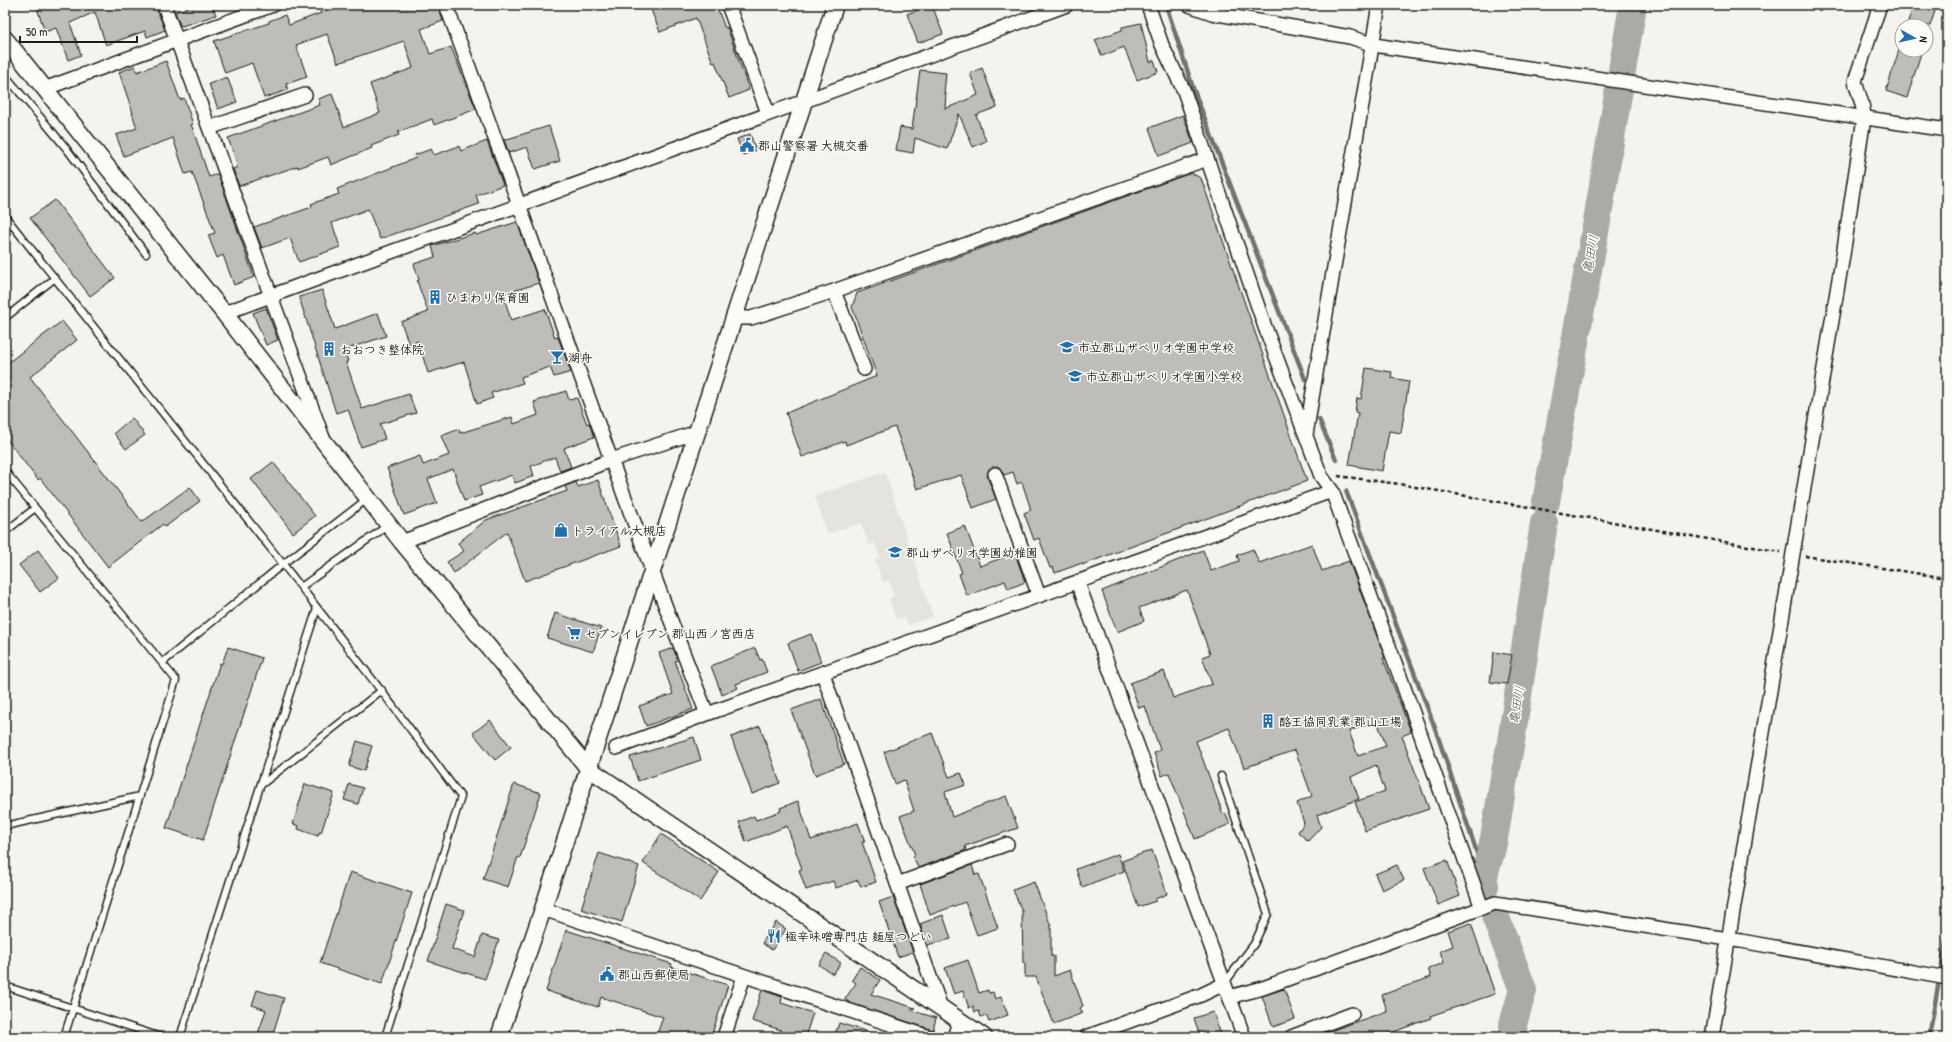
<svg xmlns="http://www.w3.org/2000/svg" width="1952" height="1042" viewBox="0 0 1952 1042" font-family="'Patrick Hand','Klee One',sans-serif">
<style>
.built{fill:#e4e3de}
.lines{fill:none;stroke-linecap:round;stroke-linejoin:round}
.stream{stroke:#72716f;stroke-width:4.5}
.river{stroke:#abaaa6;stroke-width:28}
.building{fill:#bebdba;stroke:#1c1c1c;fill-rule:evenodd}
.service-casing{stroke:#1c1c1c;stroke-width:9}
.minor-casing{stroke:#1c1c1c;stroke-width:16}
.tertiary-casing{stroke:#1c1c1c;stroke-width:19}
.path{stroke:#1c1c1c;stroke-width:2.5;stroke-dasharray:4 3;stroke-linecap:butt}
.service{stroke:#fdfcf7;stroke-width:6}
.minor{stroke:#fdfcf7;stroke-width:13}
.tertiary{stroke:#fdfcf7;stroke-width:16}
.labels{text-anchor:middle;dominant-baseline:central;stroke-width:3;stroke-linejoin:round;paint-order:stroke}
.poi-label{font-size:12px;font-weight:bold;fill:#1c1c1c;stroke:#fdfcf7;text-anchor:start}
.water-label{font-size:13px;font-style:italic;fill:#5c5c5a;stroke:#fdfcf7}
</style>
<rect width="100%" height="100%" fill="#f4f3ee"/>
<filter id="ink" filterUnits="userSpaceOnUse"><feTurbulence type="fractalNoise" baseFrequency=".025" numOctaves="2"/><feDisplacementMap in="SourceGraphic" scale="8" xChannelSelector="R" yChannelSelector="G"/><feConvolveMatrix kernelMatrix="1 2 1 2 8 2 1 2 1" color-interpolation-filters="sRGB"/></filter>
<g filter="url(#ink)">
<!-- built -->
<path class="built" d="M885,472L933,617L908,625L905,617L896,619L889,598L894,596L889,580L883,582L875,560L880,558L875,543L869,545L861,523L827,534L815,496Z"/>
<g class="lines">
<!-- stream -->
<path class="stream" d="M1166,5L1193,88L1305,379
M1319,419L1336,460
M1346,491L1435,728L1478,856L1483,880
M1929,1037L1947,936"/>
<!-- river -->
<path class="river" d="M1546,502L1598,215L1633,5
M1485,886C1481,874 1490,860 1492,848C1499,815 1502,781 1510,748L1544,523
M1496,918L1523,990L1513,1024L1514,1037"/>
</g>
<!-- building -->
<path class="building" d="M36,5H155L165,30L147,37L145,31L106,45L95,12L70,23L81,55L68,60L56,28L45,32Z
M195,5H212L216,15L182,26L180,25L175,12Z
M318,5H438L443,21L421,29L430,54L451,47L476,109L434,125L432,119L398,132L399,135L371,146L372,148L331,165L328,157L298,168V166L239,186L233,169L237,167L236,164L237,163L228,138L320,105L318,99L332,94L344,127L380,113L370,84L413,68L404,41L338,63L327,34L296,45L307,77L286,84L288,90L264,98L252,63L225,73L214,41L269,23V21L285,15L289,25L321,13Z
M649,5H720L721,9L718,10L725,28L727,27L749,90L729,98L715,62L713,63L696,18L660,32Z
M932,5L943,34L918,43L907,14Z
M1913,5H1937L1930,26H1907Z
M1141,23L1150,62L1154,60L1158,72L1137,80L1124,47L1102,56L1095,40L1122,30V27Z
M1899,50H1922L1907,98L1886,91Z
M166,61L180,100L184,98L193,124H191L209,177L218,174L254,277L234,285L223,255L217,258L208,235L215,233L192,172L185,174L173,138L124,156L116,135L137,128L132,113H133L119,72L135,66L137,72Z
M982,68L997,107L976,115L986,141L973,147L959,114L947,149L915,138L913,153L896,150L900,127L912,129L920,70L946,73L944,93H946L945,109L978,95L970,73Z
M227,77L237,102L218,109L209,84Z
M1183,115L1193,143L1159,156L1149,128Z
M549,126L560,161L535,169L527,147L509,153L504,140Z
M750,134L756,150L743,155L737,139Z
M487,141L503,185L476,195L479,204L380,239L368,209L332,223L340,247L299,262L290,238L262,248L254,227L312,207L311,204L339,194L337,189L416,158L415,155L431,149L434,155L459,146L461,151Z
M1191,173L1201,178L1307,481L1082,565V563L1055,573L1053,567L1050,568L1039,538L1034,540L1024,513L1031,510L1022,482L1017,484L1013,472L1004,475L1000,468L997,466L989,469L987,476L996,499L973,508L961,475L917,489L895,427L846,445L845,441L802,457L786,413L877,376L852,307L857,293Z
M55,200L115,278L90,296L30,218Z
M517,222L539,283L503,294L511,320L545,309L555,338L558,337L571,372L554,377L550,367L521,377L523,383L491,393L493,398L477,404L464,362L428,373L418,341L409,344L401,322L428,312L417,281L419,280L414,264L435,257L432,246L475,233L476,235Z
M322,290L335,329L378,313L386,336L344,350L348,361L346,362L362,409L409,394L416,413L380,424L385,439L361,447L348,409L336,413L299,297Z
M266,308L278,340L266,345L253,313Z
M62,321L77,340L30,377L142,522L190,487L200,501L165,527L163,524L108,567L40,478L38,480L5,437V365Z
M1366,368L1392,372L1391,378L1409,381L1401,433L1389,431L1382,471L1349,465L1358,413L1355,412L1357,398L1361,399Z
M566,391L569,400L577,398L587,424L589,423L594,437L564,448L571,467L560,471L555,457L531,466L534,476L515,483L512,475L479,487L482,495L464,501L453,469L428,479L437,503L404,515L387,468L420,456L423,465L449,455L441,436L459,429L460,433L512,417L514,424L538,415L534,402Z
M132,418L145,435L126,449L114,433Z
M273,462L315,516L293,533L251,479Z
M598,480L621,546L525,581L507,532L454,573L447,562L464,551L458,543L486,520L567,491L565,486L576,482L578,487Z
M965,526L980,566L1015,553L1025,582L1008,589L1005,581L967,596L959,574L962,573L947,533Z
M1312,544L1322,571L1349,561L1385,658H1383L1411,732L1402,736L1429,809L1365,831L1355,802L1385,791L1376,765L1351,777L1359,799L1317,815L1321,827L1308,841L1298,832L1304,823L1297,803L1312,796L1295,750L1244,768L1229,728L1196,741L1223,814L1225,813L1230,824L1195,839L1169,773L1162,776L1154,753L1160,750L1145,706L1139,708L1130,683L1164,671L1173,698L1212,684L1202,657L1210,654L1187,590L1139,608L1144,621L1117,632L1102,591L1203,550L1211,571L1239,561L1237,555L1253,549L1259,563ZM1377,721L1386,746L1358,756L1349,731Z
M38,550L59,578L40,592L19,565Z
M555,613L601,628L593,652L547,638Z
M811,634L821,662L798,671L788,643Z
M228,647L262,658L203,840L166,828L220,663L222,664Z
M673,648L678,660L675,661L693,709L646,726L639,706L673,694L659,653Z
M755,648L760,660L762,659L767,672L736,684L738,688L722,695L711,666Z
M1494,652L1512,655L1507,684L1490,682Z
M821,699L844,764L815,775L791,710Z
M490,720L511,747L495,760L473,733Z
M760,726L780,783L752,794L731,737Z
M932,733L949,777L961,773L966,785L945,792L952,817L1006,796L1018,828L965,846L966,850L918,868L913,856L915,855L900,816L914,811L904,780L895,784L884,752Z
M694,737L701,760L638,781L630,757Z
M357,741L372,746L364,771L349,766Z
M305,784L334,793L321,833L319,832L318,836L298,829L299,826L293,824Z
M349,784L363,788L358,804L344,800Z
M514,784L541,793L520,858L518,857L508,887L483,879Z
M798,801L811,840L858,823L865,842H862L876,882L861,887L858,880L836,888L833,881L806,890L799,870L802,869L787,826L746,842L739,822L754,816L756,820L781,811L780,808Z
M661,834L719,872L700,901L643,863Z
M1152,850L1167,894L1155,899L1156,901L1138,907L1122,861Z
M599,853L639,866L622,922L581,909Z
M1118,854L1124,871L1082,887L1076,869Z
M1447,860L1460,896L1438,905L1424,868Z
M972,865L975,875L979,874L998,928L977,935L965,902L930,915L920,884Z
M1397,865L1404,880L1382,890L1375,874Z
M350,872L412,893L382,984L320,963Z
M1034,882L1051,926V956H1054V976L1070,970L1083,1006L1080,1008L1083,1013L1054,1024L1036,977H1025V963H1023L1022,911L1013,890Z
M893,897L913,952L898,957L879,902Z
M446,904L464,910L452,949L475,957L482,935L499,940L485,979L428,961Z
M943,915L951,939L927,945L920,924Z
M776,922L786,929L772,950L762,943Z
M1471,923L1495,994L1430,1016L1431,1018L1380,1037H1319V1035L1387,1011L1382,995L1431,977L1428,969L1444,963L1440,951L1453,946L1448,931Z
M566,930L672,964L671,967L728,985L711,1037H656L663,1017L601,997L598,1007L546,991Z
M826,953L841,963L833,974L819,965Z
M968,960L979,993L988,990L989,993L993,992L995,999L1001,997L1008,1015L989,1022L986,1015L981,1017L979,1011L975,1012L973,1006L969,1008L963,991L954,994L945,968Z
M860,967L880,980L871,994L915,1008L911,1010L936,1018L933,1030L850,1003L845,999L856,983L852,980Z
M1284,989L1295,1019L1273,1027L1262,996Z
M257,990L284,998L272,1037H257L266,1010L252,1005Z
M762,990L782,997L781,1003L813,1013L805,1037H779L781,1030L752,1021Z
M1213,1012L1222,1037H1200L1194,1018Z
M839,1023L875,1034V1037H834Z"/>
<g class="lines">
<defs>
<path id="service" d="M5,75L66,148L146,254
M5,216C158,408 315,599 461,797L385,1037
M5,318L55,278
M5,471L176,680L64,1037
M5,532L35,508
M301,587L387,526
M162,663L283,564L367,499
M1221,776L1268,914L1254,944L1224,984
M261,785L382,690
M5,826L140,796
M5,986L161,1037
M180,1037L317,608"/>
<path id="minor" d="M164,5L322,435
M446,5C534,241 615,480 707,714L1332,491
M728,5L768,113
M1148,5L1162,45L1184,91L1265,327L1321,476L1332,491L1401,679L1482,908
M1189,5L1212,13L1350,37L1374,45L1947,130
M44,89L273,5
M209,128L305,95
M834,291L864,369
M224,313L1067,5
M734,318H751L834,291L1207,159
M1306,435C1329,291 1355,148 1379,5
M995,474L1039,596
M402,542L611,460L697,432
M1078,583L1244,1037
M823,674L940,1005
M616,748L707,714
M897,884L1007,844
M543,909L929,1037
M1229,997L1263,988L1495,903L1741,941L1947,978
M724,1037L744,976
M954,1037L960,1020
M1086,1037L1201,995L1224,984
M1291,1037L1352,1014
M1712,1037L1843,255L1864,118C1864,104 1858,94 1855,81L1880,5"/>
<path id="tertiary" d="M5,39L224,313L402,542L588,768L984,1037
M499,1037L543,909L835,5"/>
</defs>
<!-- service casing -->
<use href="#service" class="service-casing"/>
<!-- minor casing -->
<use href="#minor" class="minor-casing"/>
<!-- tertiary casing -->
<use href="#tertiary" class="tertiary-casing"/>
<!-- path -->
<path class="path" d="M1338,476L1399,484L1781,552
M1805,556L1947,578"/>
<!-- service -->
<use href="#service" class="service"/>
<!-- minor -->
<use href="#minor" class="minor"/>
<!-- tertiary -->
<use href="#tertiary" class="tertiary"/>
</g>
</g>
<!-- icons -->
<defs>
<symbol id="civic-bare" viewBox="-9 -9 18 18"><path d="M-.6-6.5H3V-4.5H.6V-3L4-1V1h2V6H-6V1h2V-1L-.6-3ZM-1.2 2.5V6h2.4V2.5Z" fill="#1f6fb2" stroke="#fdfcf7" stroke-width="2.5" paint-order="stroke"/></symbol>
<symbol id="building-bare" viewBox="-9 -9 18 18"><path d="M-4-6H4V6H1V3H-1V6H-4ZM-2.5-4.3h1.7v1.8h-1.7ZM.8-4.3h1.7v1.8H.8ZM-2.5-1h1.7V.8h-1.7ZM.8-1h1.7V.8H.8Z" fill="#1f6fb2" stroke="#fdfcf7" stroke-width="2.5" paint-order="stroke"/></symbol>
<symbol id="school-bare" viewBox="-9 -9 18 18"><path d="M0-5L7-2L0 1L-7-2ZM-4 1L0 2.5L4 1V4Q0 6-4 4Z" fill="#1f6fb2" stroke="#fdfcf7" stroke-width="2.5" paint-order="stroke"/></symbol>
<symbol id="bar-bare" viewBox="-9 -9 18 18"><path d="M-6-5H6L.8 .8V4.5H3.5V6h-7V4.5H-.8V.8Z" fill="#1f6fb2" stroke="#fdfcf7" stroke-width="2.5" paint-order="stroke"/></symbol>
<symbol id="shop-bare" viewBox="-9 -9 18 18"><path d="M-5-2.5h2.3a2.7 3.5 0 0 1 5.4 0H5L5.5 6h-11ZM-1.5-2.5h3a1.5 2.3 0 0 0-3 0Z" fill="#1f6fb2" stroke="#fdfcf7" stroke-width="2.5" paint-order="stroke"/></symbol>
<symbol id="supermarket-bare" viewBox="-9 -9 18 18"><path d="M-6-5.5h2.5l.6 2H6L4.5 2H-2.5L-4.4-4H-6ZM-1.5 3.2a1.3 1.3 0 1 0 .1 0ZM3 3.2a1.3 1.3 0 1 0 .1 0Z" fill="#1f6fb2" stroke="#fdfcf7" stroke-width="2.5" paint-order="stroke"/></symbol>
<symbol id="restaurant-bare" viewBox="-9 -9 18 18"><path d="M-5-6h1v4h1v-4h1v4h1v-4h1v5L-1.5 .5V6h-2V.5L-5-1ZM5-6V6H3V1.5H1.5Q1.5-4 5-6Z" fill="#1f6fb2" stroke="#fdfcf7" stroke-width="2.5" paint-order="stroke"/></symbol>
</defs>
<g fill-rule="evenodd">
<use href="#civic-bare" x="737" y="135" width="20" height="20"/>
<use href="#building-bare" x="425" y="287" width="20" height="20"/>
<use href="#school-bare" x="1057" y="337" width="20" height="20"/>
<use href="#building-bare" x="319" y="339" width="20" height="20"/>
<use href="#bar-bare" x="547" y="347" width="20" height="20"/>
<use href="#school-bare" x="1065" y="366" width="20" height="20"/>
<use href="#shop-bare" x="551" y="520" width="20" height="20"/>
<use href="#school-bare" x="885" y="542" width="20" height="20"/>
<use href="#supermarket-bare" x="564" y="623" width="20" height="20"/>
<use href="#building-bare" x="1258" y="711" width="20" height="20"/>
<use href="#restaurant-bare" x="764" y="926" width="20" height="20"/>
<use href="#civic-bare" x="597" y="964" width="20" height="20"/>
</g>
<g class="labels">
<!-- poi labels -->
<g class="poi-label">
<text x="758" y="145">郡山警察署 大槻交番</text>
<text x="446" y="297">ひまわり保育園</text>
<text x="1078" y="347">市立郡山ザベリオ学園中学校</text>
<text x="340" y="349">おおつき整体院</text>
<text x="568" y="357">湖舟</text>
<text x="1086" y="376">市立郡山ザベリオ学園小学校</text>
<text x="572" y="530">トライアル大槻店</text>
<text x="906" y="552">郡山ザベリオ学園幼稚園</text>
<text x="585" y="633">セブンイレブン 郡山西ノ宮西店</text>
<text x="1279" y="721">酪王協同乳業 郡山工場</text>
<text x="785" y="936">極辛味噌専門店 麺屋つどい</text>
<text x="618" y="974">郡山西郵便局</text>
</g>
<!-- water labels -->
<g class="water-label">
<text transform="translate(1590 254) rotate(-80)">亀田川</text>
<text transform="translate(1516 705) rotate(-81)">亀田川</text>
</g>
</g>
<!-- margin -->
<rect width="1952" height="1042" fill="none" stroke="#fdfcf7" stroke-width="20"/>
<rect x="10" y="10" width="1932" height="1022" fill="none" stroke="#1c1c1c" stroke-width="1.5" filter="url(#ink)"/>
<!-- north arrow -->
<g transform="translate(1914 38) rotate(98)"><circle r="19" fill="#fdfcf7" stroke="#a3a29f"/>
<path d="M0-3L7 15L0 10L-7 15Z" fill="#1f6fb2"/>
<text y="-6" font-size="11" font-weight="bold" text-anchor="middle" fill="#1c1c1c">N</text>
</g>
<!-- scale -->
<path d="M20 36v6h117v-6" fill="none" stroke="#1c1c1c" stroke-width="2"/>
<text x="26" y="36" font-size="12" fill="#1c1c1c" stroke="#fdfcf7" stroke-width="3" paint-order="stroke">50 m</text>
</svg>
